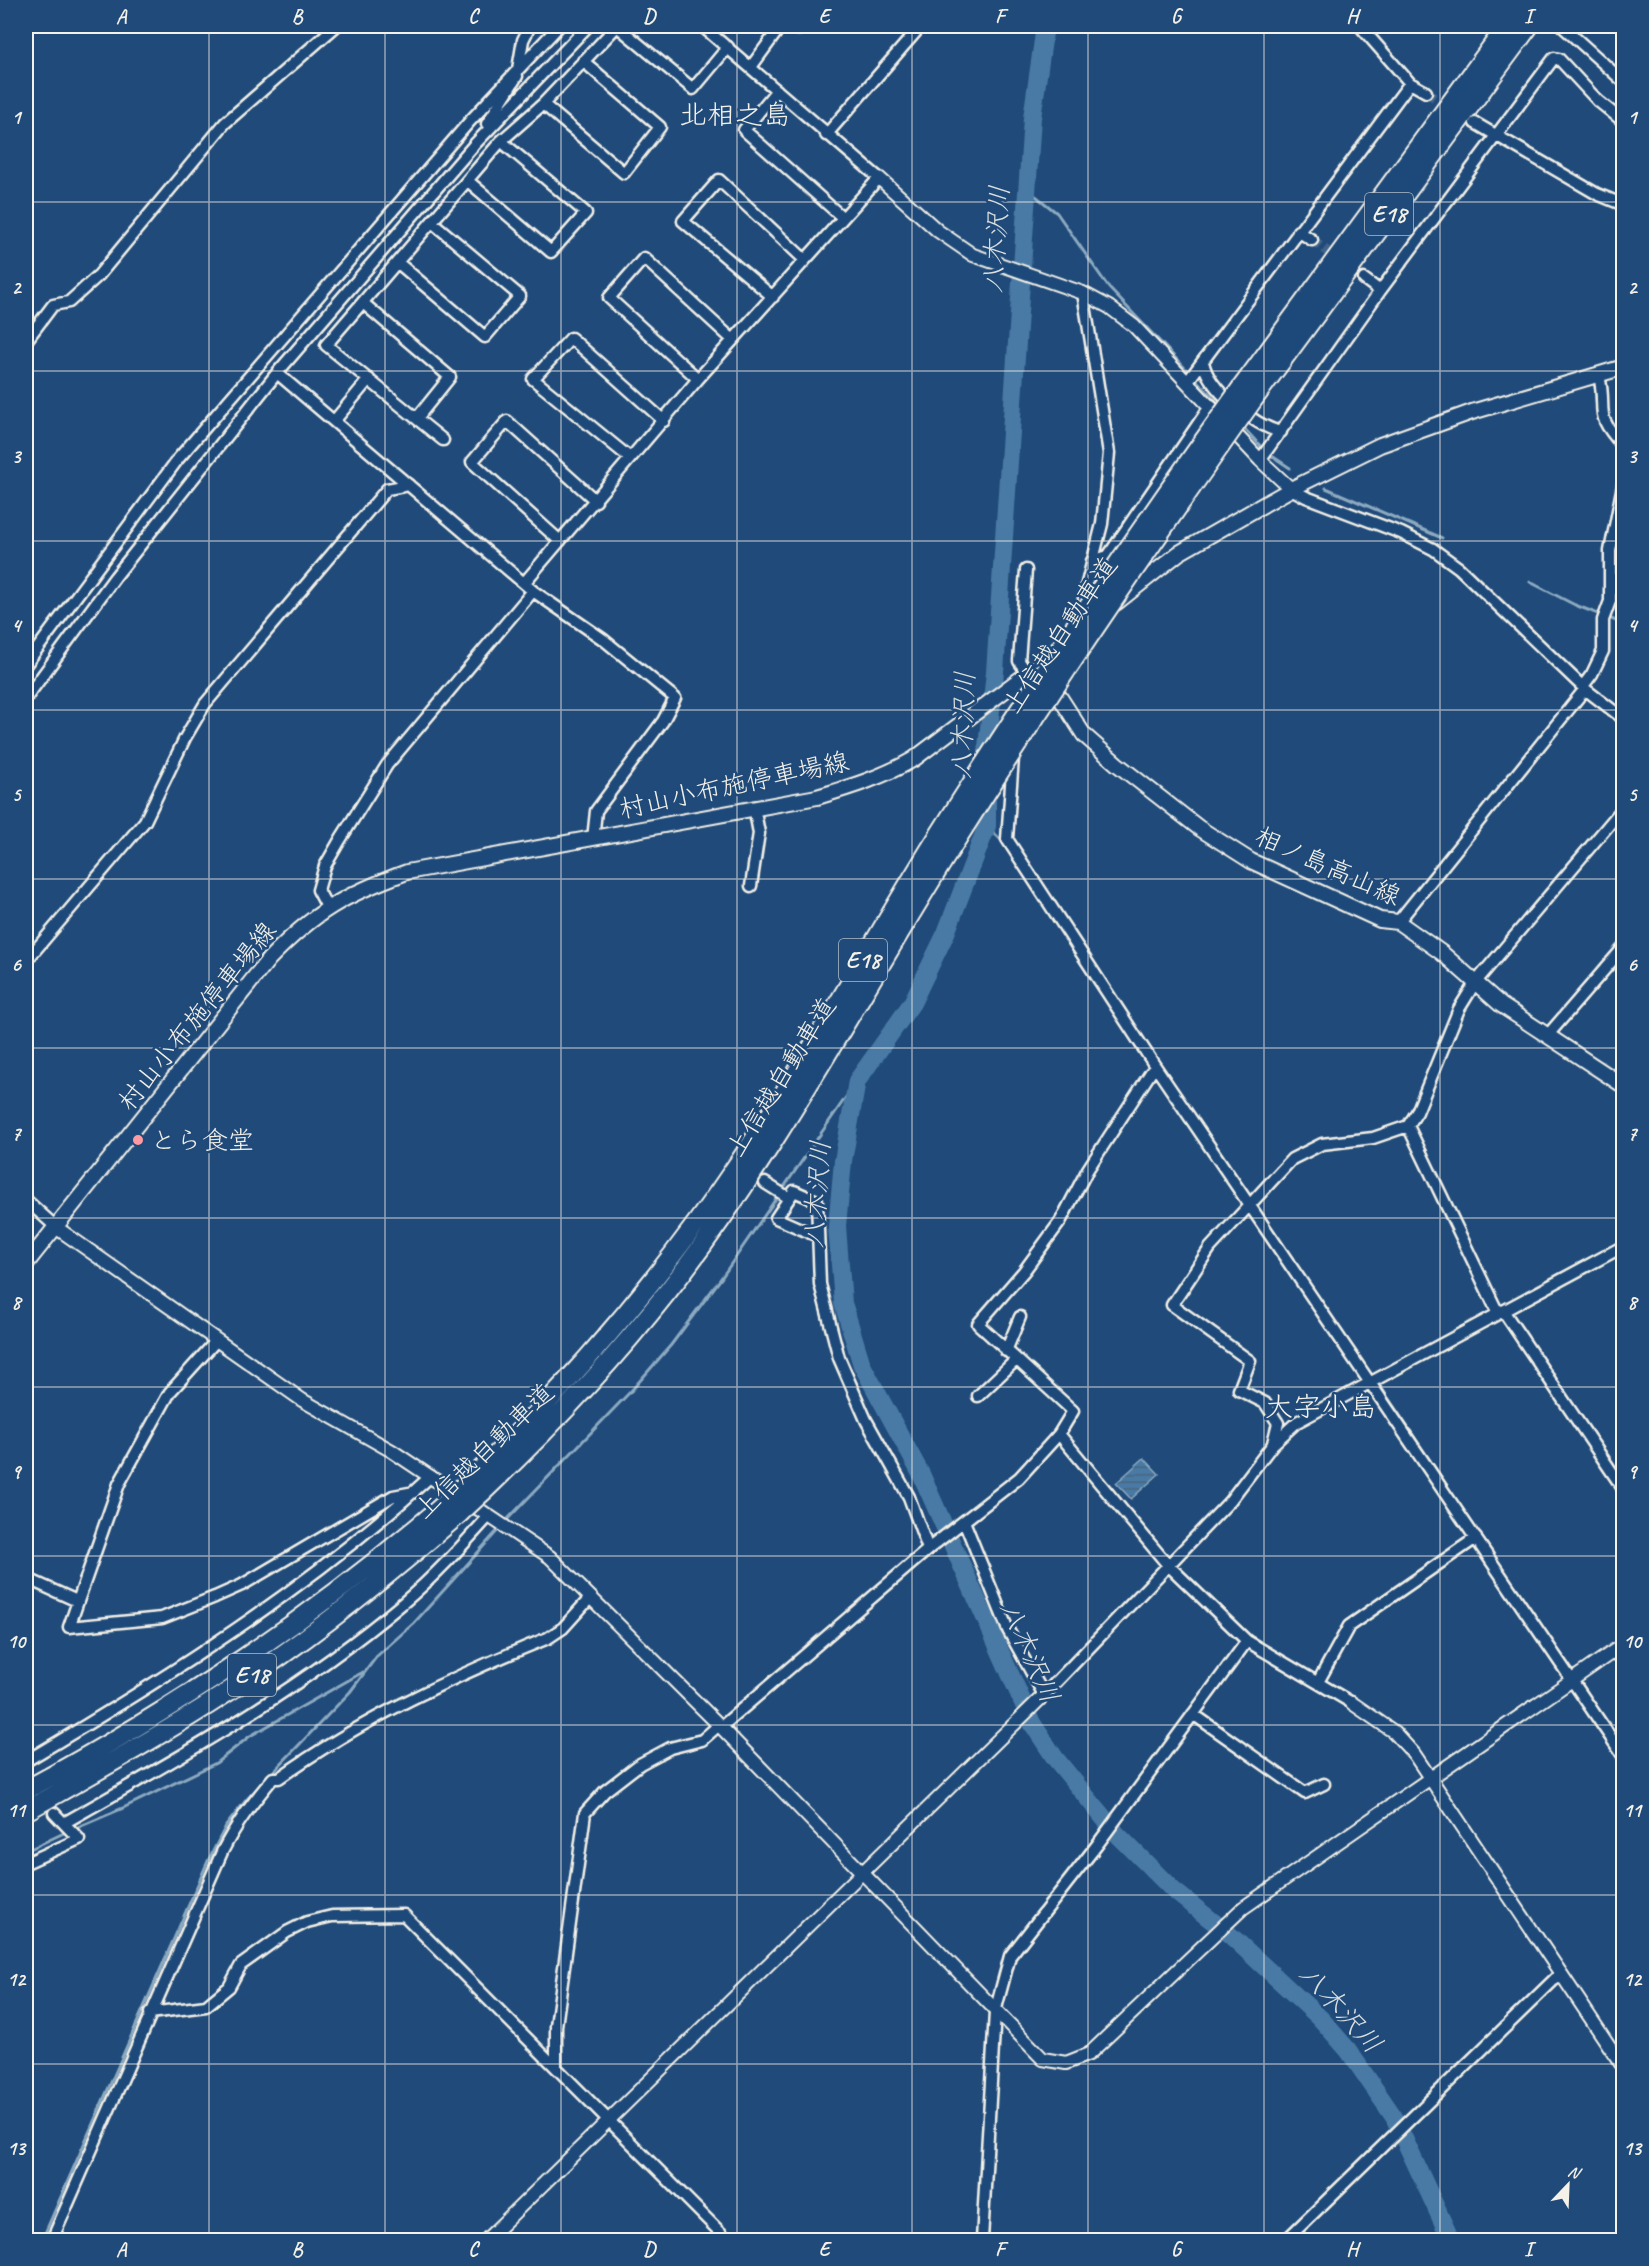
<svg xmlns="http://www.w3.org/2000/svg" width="1649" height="2266" viewBox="0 0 1649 2266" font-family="Caveat,'Klee One',sans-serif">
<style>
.water{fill:url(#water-rules);stroke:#8daac0;stroke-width:1.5}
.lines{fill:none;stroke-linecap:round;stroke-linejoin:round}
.stream{stroke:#8daac0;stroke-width:3}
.river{stroke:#487aa5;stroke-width:18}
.minor-tunnel{stroke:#3f638a;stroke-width:10;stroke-dasharray:10 5;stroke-linecap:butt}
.minor-casing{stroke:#f4f1e8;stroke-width:15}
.tertiary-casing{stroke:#f4f1e8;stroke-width:16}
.secondary-casing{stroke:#f4f1e8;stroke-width:18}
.motorway-casing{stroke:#f4f1e8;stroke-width:22}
.minor{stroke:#1f4a7a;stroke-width:10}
.tertiary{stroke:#1f4a7a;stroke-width:12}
.secondary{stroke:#1f4a7a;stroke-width:14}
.motorway{stroke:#1f4a7a;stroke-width:18}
.motorway-bridge-casing{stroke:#f4f1e8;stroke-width:22;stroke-linecap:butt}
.motorway-bridge{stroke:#1f4a7a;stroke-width:18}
.grid{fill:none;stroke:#f4f1e8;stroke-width:1.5;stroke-opacity:0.55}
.poi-dot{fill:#ff9aa2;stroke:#1f4a7a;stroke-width:2}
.labels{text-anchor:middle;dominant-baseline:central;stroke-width:5;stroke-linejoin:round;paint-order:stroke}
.shield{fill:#1f4a7a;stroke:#b4bfc7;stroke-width:1.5}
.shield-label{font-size:24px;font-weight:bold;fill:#f4f1e8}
.street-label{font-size:26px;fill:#f4f1e8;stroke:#1f4a7a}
.poi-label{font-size:26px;fill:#f4f1e8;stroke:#1f4a7a;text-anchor:start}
.water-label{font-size:27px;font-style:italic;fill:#dadfde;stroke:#1f4a7a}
.quarter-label{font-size:28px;fill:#f4f1e8;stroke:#1f4a7a}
.neatline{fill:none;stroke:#f4f1e8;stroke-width:2}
.grid-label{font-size:20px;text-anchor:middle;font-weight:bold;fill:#f4f1e8}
</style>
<defs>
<pattern id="water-rules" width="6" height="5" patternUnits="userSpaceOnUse" patternTransform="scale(1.5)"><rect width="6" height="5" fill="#487aa5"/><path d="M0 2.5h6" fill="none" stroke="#48647a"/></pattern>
</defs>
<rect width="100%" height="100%" fill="#1f4a7a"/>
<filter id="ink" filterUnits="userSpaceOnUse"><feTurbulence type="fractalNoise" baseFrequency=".0167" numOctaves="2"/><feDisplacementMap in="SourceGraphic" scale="12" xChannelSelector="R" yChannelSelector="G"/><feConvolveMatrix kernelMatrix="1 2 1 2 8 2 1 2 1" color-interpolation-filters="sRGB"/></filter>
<g filter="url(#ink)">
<!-- water -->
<path class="water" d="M1144,1458L1159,1474L1131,1499L1116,1483Z"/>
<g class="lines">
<!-- stream -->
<path class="stream" d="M1027,189L1057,213L1109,288L1220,405
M1242,426L1264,450
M1269,454L1290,468
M1326,488L1442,538
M1530,582L1575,605L1624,624
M987,826L1004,843
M1162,1067L1214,1144
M1377,1381L1476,1529
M505,1522L631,1391L671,1345L722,1277L857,1081
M1483,1540L1573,1672
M1579,1681L1588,1694
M74,1829L123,1808L216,1763L250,1736L363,1672
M26,1851L68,1831
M42,2240L208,1861L226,1826L247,1799L350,1692L377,1656L414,1623L501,1527"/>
<!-- river -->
<path class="river" d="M1045,26L1032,118L995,672L987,747V826L946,933L912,1003L857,1081L843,1161L837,1226L843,1303L862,1365L921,1474L1032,1723L1055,1758L1116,1833L1173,1890L1230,1935L1320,2018L1348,2050L1394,2117L1451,2240"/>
<!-- minor-tunnel -->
<path class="minor-tunnel" d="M1426,92L1451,108
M1312,240L1364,279"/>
<defs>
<path id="minor" d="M617,26L693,89L728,47
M1360,26L1410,83L1426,92
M1562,26L1624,82
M781,27L799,29L805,26
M751,67L781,26
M518,69L523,40L530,26
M777,90L744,130L842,217
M543,104L624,173L660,127L583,61
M1475,123L1597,194L1624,205
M487,124L517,76
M826,135L921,26
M468,181L551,252L586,213L501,141
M1298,231L1312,240
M397,262L485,337L520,296L432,222
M1364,279L1380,291
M1083,293L1109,453L1102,524L1084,595V610
M773,297L683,221L719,180L805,260
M363,303L450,377L417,418
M26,341L53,305L69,302L99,275L225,123L336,26
M1203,361C1207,389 1254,426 1281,432
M277,373L533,591L604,640L675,698L663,721L596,811L593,839
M1599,375C1608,414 1591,411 1624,447
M698,379L609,298L644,258L733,340
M1188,381L1410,83
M335,420L369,379
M443,440L326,345L501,141L543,104L617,26
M630,458L533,379L571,338L664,421
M1260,460L1380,291L1554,58L1559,59L1598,101L1624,122
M1291,489L1306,497L1401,533L1433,549L1459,568L1585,689L1624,719
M560,541L472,462L507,421L596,501
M1092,561L1108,556L1211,405
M1026,570L1019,661L1027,673
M524,583L698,379L879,178L702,26
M26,664L178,459L470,121L559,26
M1583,686L1592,674L1603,651V620L1610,601V551L1624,480
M26,698L115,577L277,373L474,145L588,26
M1013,758L1007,839L1155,1066L1624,1757
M1624,807L1475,983L1459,1009L1417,1112L1408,1126L1496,1309L1504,1312L1624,1490
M751,886L759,833L754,807
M327,907L318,890L325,866L340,840L387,765L533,591
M1398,922L1585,689
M26,961L145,821L185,738L205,704L387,489L409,485
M1547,1036L1624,947
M765,1183L789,1198
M26,1200L57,1228
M817,1236L776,1218L794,1191L817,1201L820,1284L839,1358L866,1420L909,1497L928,1549
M216,1341L170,1392L119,1484L69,1627L162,1618L215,1597L242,1585L393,1496L414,1492
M1006,1351L1020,1317
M978,1396L1016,1360
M1059,1434L1167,1564L1247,1641L1352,1703
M1273,1443L1278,1423L1265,1403L1239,1390L1250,1361L1172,1305L1210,1248L1292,1159L1322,1144L1373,1138L1408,1126
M964,1521L1008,1630L1044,1695
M26,1578L77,1601
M1318,1682L1349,1626L1476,1538
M1040,1699L1229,1502L1273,1444L1297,1422L1624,1246
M1193,1714L1305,1793L1324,1784
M721,1727L932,1546L1019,1478L1059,1434L1073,1411L978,1324L1024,1271L1060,1222L1088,1169L1155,1066
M26,1761C168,1677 308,1589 431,1476
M64,1823C181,1757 300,1690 403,1603C434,1577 462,1546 489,1516
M26,1863L79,1839L54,1813
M150,2013L206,2006L229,1987L241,1965L287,1932L307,1922L332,1916L404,1915L728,2240
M556,2067V2026L585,1813L605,1791L640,1764L670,1748L702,1740L719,1725
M52,2240L222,1852C236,1824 253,1802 273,1778H279C362,1719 454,1676 548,1638L563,1628L591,1597
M982,2240L995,2012L1010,1956L1097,1845L1247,1641
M1286,2240L1560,1974"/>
<path id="tertiary" d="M879,178L938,231L973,255L1083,293L1109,307L1134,326L1260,460L1291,489
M57,1228L302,1400L392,1451L550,1557L719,1725L1043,2059L1066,2063L1089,2054L1243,1908L1624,1644
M1352,1703L1394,1732L1414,1754L1624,2068
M486,2240L1040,1699"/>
<path id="secondary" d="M1116,603L1179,553L1291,489L1380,445L1472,412L1624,367
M1050,682L1084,735L1117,764L1199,828L1251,861L1380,920L1398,922L1442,953L1501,1005L1624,1086
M26,1264L269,959C314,912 346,894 407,872L817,797C851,787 883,777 914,759L1052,655"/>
<path id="motorway" d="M1242,387L1507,26
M1255,397L1529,26
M26,1790C179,1707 314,1617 446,1503
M26,1811C104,1767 182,1724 256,1673C328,1624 395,1570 460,1513"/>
</defs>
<!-- minor casing -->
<use href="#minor" class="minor-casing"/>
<!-- tertiary casing -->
<use href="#tertiary" class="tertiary-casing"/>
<!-- secondary casing -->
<use href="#secondary" class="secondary-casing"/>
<!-- motorway casing -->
<use href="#motorway" class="motorway-casing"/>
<!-- minor -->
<use href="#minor" class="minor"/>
<!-- tertiary -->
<use href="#tertiary" class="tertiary"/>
<!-- secondary -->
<use href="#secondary" class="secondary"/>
<!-- motorway -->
<use href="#motorway" class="motorway"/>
<defs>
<path id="motorway-bridge" d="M446,1503C558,1399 657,1285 742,1158C809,1059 866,953 929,851C1028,693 1133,539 1242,387
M460,1513C535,1444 605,1371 668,1291C773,1157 853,1006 943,861C1041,703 1147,549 1255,397"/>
</defs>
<!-- motorway-bridge casing -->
<use href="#motorway-bridge" class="motorway-bridge-casing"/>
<!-- motorway-bridge -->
<use href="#motorway-bridge" class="motorway-bridge"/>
</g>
</g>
<!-- grid -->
<path class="grid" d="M209,26V2240M385,26V2240M561,26V2240M737,26V2240M912,26V2240M1088,26V2240M1264,26V2240M1440,26V2240M26,202H1624M26,371H1624M26,541H1624M26,710H1624M26,879H1624M26,1048H1624M26,1218H1624M26,1387H1624M26,1556H1624M26,1725H1624M26,1895H1624M26,2064H1624"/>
<!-- markers -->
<circle class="poi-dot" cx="138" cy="1140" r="6"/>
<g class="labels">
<!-- shield labels -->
<g class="shield">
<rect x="1365" y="193" width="48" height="42" rx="4.5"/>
<rect x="839" y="939" width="48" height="42" rx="4.5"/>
<rect x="228" y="1654" width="48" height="42" rx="4.5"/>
</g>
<g class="shield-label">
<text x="1389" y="214">E18</text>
<text x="863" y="960">E18</text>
<text x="252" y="1675">E18</text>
</g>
<!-- street labels -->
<g class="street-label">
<text transform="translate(1060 635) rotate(-56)">上信越自動車道</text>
<text transform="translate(734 785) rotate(-12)">村山小布施停車場線</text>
<text transform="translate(1328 866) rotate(24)">相ノ島高山線</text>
<text transform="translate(197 1016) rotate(-51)">村山小布施停車場線</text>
<text transform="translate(781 1077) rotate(-58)">上信越自動車道</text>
<text transform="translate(484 1451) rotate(-44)">上信越自動車道</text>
</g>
<!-- poi labels -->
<g class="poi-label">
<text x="150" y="1140">とら食堂</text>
</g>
<!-- water labels -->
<g class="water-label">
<text transform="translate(996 239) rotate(-86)">八木沢川</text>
<text transform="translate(963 725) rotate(-88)">八木沢川</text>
<text transform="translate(817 1194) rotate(-86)">八木沢川</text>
<text transform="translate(1030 1652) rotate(66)">八木沢川</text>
<text transform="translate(1341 2009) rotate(48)">八木沢川</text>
</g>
<!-- quarter labels -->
<g class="quarter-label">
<text x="735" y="114">北相之島</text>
<text x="1321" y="1406">大字小島</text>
</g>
</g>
<!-- margin -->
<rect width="1649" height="2266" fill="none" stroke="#1f4a7a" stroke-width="66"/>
<!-- north arrow -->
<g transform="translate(1568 2185) rotate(23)" stroke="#1f4a7a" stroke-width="4.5" paint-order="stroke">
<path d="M0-4.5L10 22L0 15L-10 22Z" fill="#f4f1e8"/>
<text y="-9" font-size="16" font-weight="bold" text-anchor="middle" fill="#f4f1e8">N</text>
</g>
<rect x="33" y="33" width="1583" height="2200" class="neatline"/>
<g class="grid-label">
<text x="121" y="23">A</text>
<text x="297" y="23">B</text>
<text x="473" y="23">C</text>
<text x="649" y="23">D</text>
<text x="824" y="23">E</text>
<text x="1000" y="23">F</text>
<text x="1176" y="23">G</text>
<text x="1352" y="23">H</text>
<text x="1528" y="23">I</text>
<text x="16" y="124">1</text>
<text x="1632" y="124">1</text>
<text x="16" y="294">2</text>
<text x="1632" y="294">2</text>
<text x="16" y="463">3</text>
<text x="1632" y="463">3</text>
<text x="16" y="632">4</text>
<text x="1632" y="632">4</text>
<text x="16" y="801">5</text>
<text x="1632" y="801">5</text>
<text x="16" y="971">6</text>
<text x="1632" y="971">6</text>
<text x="16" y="1140">7</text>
<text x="1632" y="1140">7</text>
<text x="16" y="1309">8</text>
<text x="1632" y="1309">8</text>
<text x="16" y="1478">9</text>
<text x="1632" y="1478">9</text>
<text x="16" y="1648">10</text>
<text x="1632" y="1648">10</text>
<text x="16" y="1817">11</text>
<text x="1632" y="1817">11</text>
<text x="16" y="1986">12</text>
<text x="1632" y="1986">12</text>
<text x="16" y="2155">13</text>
<text x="1632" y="2155">13</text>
<text x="121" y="2256">A</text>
<text x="297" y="2256">B</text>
<text x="473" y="2256">C</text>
<text x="649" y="2256">D</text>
<text x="824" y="2256">E</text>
<text x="1000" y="2256">F</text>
<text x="1176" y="2256">G</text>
<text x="1352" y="2256">H</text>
<text x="1528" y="2256">I</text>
</g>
</svg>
